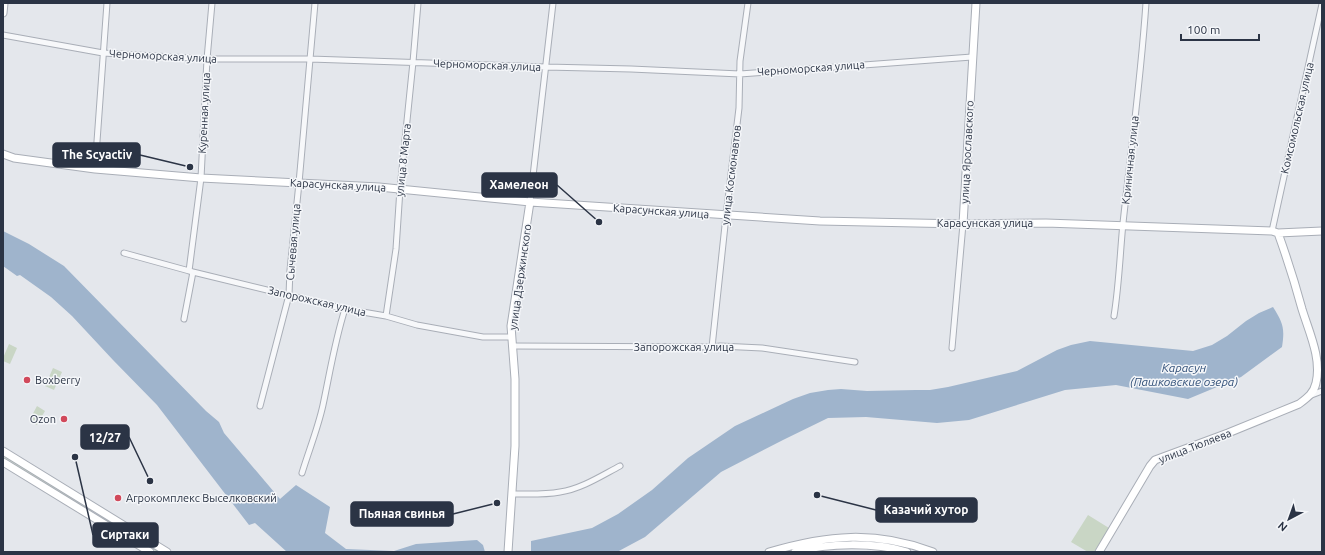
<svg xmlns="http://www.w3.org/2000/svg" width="1325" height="555" viewBox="0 0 1325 555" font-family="Ubuntu,sans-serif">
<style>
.green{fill:#c9d6c5}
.water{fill:#9fb4cc}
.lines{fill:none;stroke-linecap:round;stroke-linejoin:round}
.street-casing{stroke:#a9aeb7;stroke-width:7}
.secondary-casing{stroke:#a9aeb7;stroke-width:9}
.street{stroke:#f7f8fa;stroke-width:5}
.secondary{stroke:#fff;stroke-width:7}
.poi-dot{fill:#d1495b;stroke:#f4f6f9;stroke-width:1.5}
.labels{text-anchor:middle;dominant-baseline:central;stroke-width:3;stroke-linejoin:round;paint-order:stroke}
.street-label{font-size:11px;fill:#2b3445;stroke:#f4f6f9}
.poi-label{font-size:11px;fill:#2b3445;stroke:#f4f6f9;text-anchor:start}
.water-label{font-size:12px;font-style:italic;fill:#34527a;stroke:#f4f6f9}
.leader{fill:none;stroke:#2b3445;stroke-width:1.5}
.callout-dot{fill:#2b3445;stroke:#f4f6f9;stroke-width:1.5}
.callout{fill:#2b3445;stroke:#2b3445;stroke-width:1.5}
.callout-label{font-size:12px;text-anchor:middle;font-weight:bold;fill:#fff}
</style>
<rect width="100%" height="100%" fill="#e4e7ec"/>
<!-- green -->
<path class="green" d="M9,344L17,348L10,364L3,361V358Z
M53,368L62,372L54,390L45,386Z
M37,406L45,411L37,425L29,421Z
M3,454L92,509V511H89L3,457Z
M101,515L162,552H157L102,518L100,516Z
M1088,515L1109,528L1094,552H1088L1071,542Z"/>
<!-- water -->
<path class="water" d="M3,231L29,244L64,266L206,411L219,422L224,433L280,499L296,485L330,507L325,533L346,549L394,551L416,544L477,540L483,545L485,552H287L255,523L249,525L157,405L113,360L72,316L51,297L20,275L17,276L3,266Z
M1273,307C1283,323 1285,328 1282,347L1241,377L1188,399L1116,385L1065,390L969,420L937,423L866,417L828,418L783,440L721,472L645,537L617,552H531V541L592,528L618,514L652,490L688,458L735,426L793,399L810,393L828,390L841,389L867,391L916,390H930L948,387L1017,371L1057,350L1071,345L1090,341L1193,351L1212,345L1227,336L1246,321L1259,313Z"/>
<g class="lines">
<defs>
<path id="street" d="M3,35L103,53L207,59H310L546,67L631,69L740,74L972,57
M95,169L107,3
M530,202L553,3
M1272,231L1322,4
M124,253L193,272L345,309L386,316L417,325L483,337H511
M189,271L201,178L207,59L212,3
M386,316L396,249L400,189L413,62L418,3
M1114,316C1119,285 1120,254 1123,223C1131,150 1141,77 1146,3
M184,319L193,272
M513,346L712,347L720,346L762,348L855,362
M712,347L726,216L739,108L740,61L748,3
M952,348L963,224
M1309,396L1322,391
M260,406L289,295L290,270L299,183L315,3
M302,473C309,450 318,428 323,405C330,372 335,340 345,309
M512,494C528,494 544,495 560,492C581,489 601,476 620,466"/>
<path id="secondary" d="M3,13L4,3
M3,154L14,158L95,169L201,178L379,187L530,202L820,221L963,224L1046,223L1272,231L1278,233L1322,231
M963,224L976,3
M3,451L167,552
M3,462L150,552
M508,552L515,446V379L511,326L530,202
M769,552C827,535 875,530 933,552
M795,552C827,543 875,542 907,552
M1099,552L1150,466L1155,460L1228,433L1299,404C1307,398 1314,393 1316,383C1322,359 1309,332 1302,309C1295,283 1287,258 1278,233"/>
</defs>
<!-- street casing -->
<use href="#street" class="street-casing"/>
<!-- secondary casing -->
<use href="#secondary" class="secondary-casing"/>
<!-- street -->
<use href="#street" class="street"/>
<!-- secondary -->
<use href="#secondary" class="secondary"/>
</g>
<!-- markers -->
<g class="poi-dot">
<circle cx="27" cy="380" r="4"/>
<circle cx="64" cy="419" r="4"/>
<circle cx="118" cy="498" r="4"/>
</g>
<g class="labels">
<!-- street labels -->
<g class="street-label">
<text transform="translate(163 56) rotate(3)">Черноморская улица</text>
<text transform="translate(487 65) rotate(2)">Черноморская улица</text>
<text transform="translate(811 68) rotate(-4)">Черноморская улица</text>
<text transform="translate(204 113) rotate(-87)">Куренная улица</text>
<text transform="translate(1297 118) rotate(-77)">Комсомольская улица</text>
<text transform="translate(967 152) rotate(-87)">улица Ярославского</text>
<text transform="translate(403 160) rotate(-84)">улица 8 Марта</text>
<text transform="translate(1130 160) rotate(-84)">Криничная улица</text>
<text transform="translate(731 175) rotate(-83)">улица Космонавтов</text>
<text transform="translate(338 185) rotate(3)">Карасунская улица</text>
<text transform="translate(661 211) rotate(4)">Карасунская улица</text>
<text x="985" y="223">Карасунская улица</text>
<text transform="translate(293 242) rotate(-85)">Сычевая улица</text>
<text transform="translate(520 277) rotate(-82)">улица Дзержинского</text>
<text transform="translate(317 301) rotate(13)">Запорожская улица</text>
<text x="684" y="347">Запорожская улица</text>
<text transform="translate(1195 446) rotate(-21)">улица Тюляева</text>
</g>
<!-- poi labels -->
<g class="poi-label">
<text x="35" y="380">Boxberry</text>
<text x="56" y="419" text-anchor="end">Ozon</text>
<text x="126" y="498">Агрокомплекс Выселковский</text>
</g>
<!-- water labels -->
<g class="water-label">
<text x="1184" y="367">Карасун<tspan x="1184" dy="14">(Пашковские озера)</tspan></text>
</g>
</g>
<!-- callouts -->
<path class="leader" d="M190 167L140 155M599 222L557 185M150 481L129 437M817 495L876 510M497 503L453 514M75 457L93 535"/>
<g class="callout-dot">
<circle cx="190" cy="167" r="4"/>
<circle cx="599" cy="222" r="4"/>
<circle cx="150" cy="481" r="4"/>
<circle cx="817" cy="495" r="4"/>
<circle cx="497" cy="503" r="4"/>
<circle cx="75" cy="457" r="4"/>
</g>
<g class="callout">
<rect x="53" y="143" width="87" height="24" rx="4"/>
<rect x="482" y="173" width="75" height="24" rx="4"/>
<rect x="81" y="425" width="48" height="24" rx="4"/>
<rect x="876" y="498" width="101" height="24" rx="4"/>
<rect x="351" y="502" width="102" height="24" rx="4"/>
<rect x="93" y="523" width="65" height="24" rx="4"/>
</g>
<g class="callout-label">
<text x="97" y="159">The Scyactiv</text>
<text x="519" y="189">Хамелеон</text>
<text x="105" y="442">12/27</text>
<text x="926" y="514">Казачий хутор</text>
<text x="402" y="518">Пьяная свинья</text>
<text x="125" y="539">Сиртаки</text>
</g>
<!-- border -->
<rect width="1325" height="555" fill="none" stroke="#2b3445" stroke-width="8"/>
<!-- north arrow -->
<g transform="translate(1289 519) rotate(221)" stroke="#f4f6f9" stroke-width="3" paint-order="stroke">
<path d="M0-3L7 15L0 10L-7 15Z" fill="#2b3445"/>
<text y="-6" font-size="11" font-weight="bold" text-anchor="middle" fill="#2b3445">N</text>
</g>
<!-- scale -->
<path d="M1181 34v6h78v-6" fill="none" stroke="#2b3445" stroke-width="2"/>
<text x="1187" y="34" font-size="12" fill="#2b3445" stroke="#f4f6f9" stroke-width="3" paint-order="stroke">100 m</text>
</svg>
